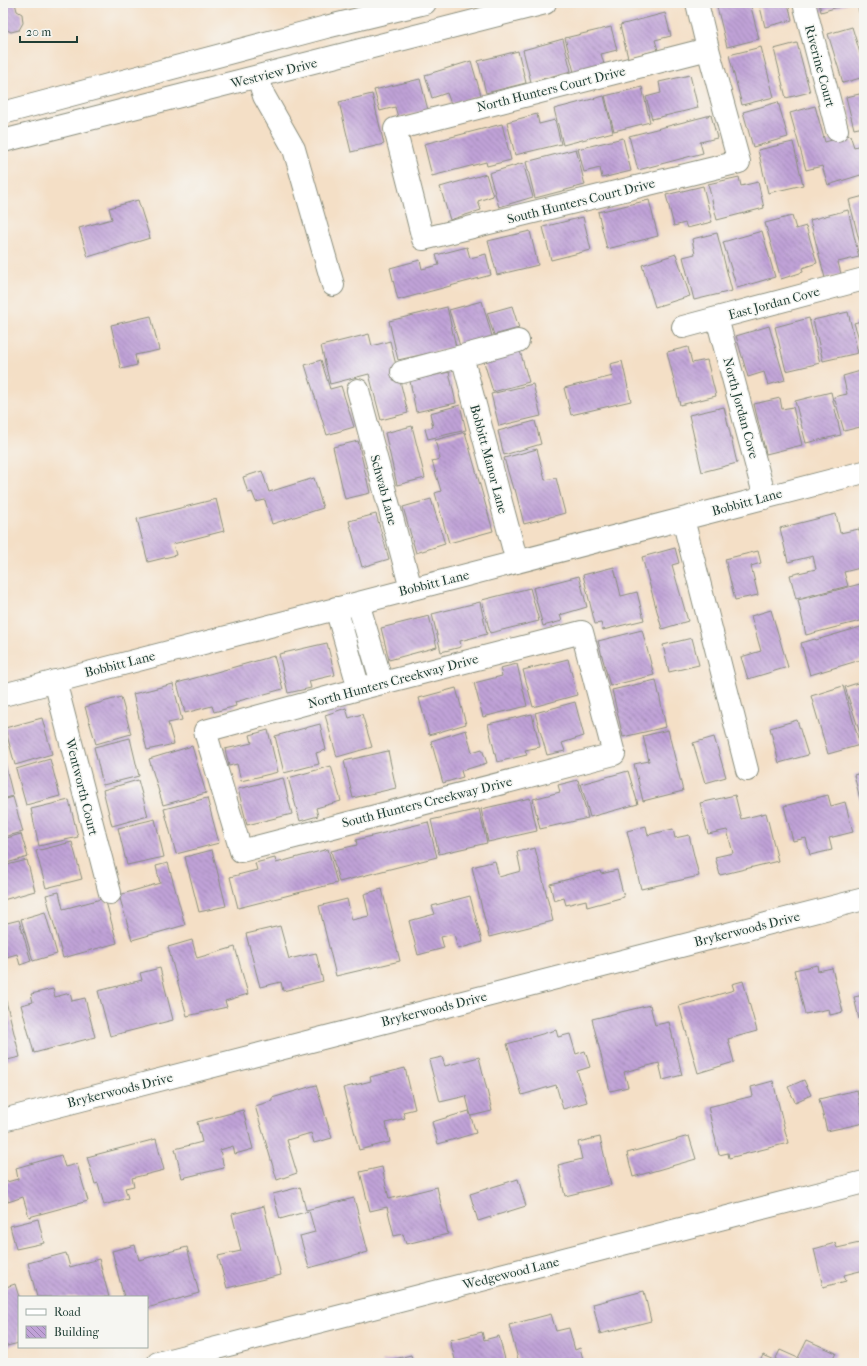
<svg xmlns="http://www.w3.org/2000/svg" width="867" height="1366" viewBox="0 0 867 1366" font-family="'IM FELL French Canon',serif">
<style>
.building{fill:url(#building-back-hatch)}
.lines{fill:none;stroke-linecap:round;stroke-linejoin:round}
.minor-casing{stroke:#8a8e7d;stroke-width:24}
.major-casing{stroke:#8a8e7d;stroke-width:24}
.minor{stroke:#fff;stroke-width:22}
.major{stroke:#fff;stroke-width:22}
.labels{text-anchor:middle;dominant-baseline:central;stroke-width:3;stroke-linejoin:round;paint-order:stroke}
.street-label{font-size:13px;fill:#1f3d34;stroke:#f6f6f2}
</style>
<defs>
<pattern id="building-back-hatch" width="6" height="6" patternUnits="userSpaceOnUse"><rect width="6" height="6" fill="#c0a2d7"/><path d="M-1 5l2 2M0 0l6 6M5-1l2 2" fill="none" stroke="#9b85af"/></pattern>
</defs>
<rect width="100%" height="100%" fill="#f6f6f2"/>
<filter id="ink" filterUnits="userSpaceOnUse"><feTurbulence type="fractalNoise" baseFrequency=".025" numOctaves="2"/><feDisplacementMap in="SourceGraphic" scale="8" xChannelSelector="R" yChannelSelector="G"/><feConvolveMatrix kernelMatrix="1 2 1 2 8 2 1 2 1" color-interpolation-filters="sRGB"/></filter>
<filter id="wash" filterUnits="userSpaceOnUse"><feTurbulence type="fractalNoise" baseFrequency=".012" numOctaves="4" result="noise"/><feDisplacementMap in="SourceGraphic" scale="16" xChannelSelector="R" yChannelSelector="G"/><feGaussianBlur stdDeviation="0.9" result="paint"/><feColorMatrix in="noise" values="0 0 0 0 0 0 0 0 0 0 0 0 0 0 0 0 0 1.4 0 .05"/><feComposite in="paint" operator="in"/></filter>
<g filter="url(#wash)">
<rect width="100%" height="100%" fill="#f4dfc6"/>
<g id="blocks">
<!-- building -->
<path class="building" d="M3,3H15L17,11L22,14L23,23L19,30L11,32L3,28Z
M732,3H750L759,39L727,47L717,7Z
M759,3H788L792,20L765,27Z
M819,3H848V4L821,12Z
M857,3H864V19L861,20Z
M665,13L671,36L655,40L658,50L628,58L620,25Z
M611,27L617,50L601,54L604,64L574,72L565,38Z
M852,27L864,66V77L843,83L828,34Z
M563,39L571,71L531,82L523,50Z
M797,43L810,92L786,98L774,49Z
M761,47L774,97L742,105L729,55Z
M518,51L526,83L486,93L478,61Z
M471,61L481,95L451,104L447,93L432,98L425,75Z
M690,75L698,108L652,119L646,97L661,93L659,82Z
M420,79L428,110L398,117L395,107L380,111L374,90Z
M642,87L650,122L614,131L605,96Z
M864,93V127L854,129L846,97Z
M372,94L384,144L351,152L339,102Z
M604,96L613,132L563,145L554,109Z
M778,102L788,137L753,147L743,112Z
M815,106L825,142L850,135L854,147L864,144V174L828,185L822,166L806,170L790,113Z
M537,114L539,124L555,120L561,144L515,155L507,122Z
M711,115L717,138L700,142L703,153L638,170L629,136Z
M502,124L511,160L487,166L486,162L432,176L424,144Z
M623,138L631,171L602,178L600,168L584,172L578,149Z
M793,142L803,185L768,193L758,150Z
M576,149L585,185L535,198L526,162Z
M523,163L533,197L499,207L489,173Z
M486,174L493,196L478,201L481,210L450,220L440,187Z
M739,177L741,186L758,182L764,208L717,220L708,184Z
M703,186L712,222L687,228L685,223L674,226L666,195Z
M864,196V256H863L849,200Z
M138,200L150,238L88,257L79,228L112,219L109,208Z
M649,200L658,236L607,249L598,212Z
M848,210L859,257L838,262L841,274L825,278L810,220Z
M792,216L796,229L806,226L817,263L802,268L803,272L781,279L765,223Z
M583,217L591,250L551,260L543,227Z
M530,231L538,265L497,275L488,241Z
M762,231L775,277L737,288L723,242Z
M717,233L732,291L694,300L683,257L695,254L692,239Z
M467,247L470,258L486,254L491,275L398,300L390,268L420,260L422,269L439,265L436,255Z
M676,254L690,296L655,307L642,265Z
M482,301L492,336L460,346L449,310Z
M512,306L519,328L494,335L487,313Z
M447,307L456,347L398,360L389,321Z
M848,312L858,353L823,361L813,320Z
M151,316L159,350L135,355L137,365L121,369L111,325Z
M809,318L820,363L786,371L775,327Z
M864,320V354L854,323Z
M769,326L785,380L768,385L764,372L748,377L736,336Z
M369,334L372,346L390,341L408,413L381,420L369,374L330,384L321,346Z
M688,347L692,363L707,360L716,396L680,405L667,352Z
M520,351L529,382L493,392L484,362Z
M321,360L330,389L341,386L354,427L327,435L305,365Z
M622,361L631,401L571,415L564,388L613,376L610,364Z
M864,370V426L844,431L834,397L847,394L843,376Z
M449,372L456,403L416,412L410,381Z
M533,384L541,416L499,426L491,394Z
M831,392L841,435L806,443L795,401Z
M780,398L782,409L793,407L802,445L766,454L754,404Z
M460,405L466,430L428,439L425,429L433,427L430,413Z
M724,407L737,463L702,472L689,415Z
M535,421L541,444L504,455L498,431Z
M412,426L425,478L397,485L385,433Z
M465,432L493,531L449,543L435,493L441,491L432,461L440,459L435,440Z
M358,441L370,493L345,499L333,447Z
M537,449L545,480L556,478L565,513L524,524L515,489H513L504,458Z
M262,471L269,492L314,478L323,508L272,524L265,500L256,502L252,492L248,493L243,477Z
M216,499L224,531L173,544L176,555L148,562L137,519Z
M431,499L445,544L416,553L403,507Z
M376,514L389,559L362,567L349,521Z
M836,514L840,533L859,529L864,550V567L844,572L848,586L796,599L790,575L816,569L813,556L788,562L780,528Z
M675,548L679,563L672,565L688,621L662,629L642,557Z
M758,551L761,563L751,566L758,595L735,600L725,559Z
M614,567L621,596L637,592L644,620L603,630L601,623L595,624L583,575Z
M579,576L587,607L560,615L562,621L543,626L533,588Z
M864,583V604H863L864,620L806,635L798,600Z
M530,588L539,621L490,633L482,600Z
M480,602L487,634L460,641L461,647L441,652L432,614Z
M771,610L788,667L748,679L741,657L761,651L751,616Z
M429,616L437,647L389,660L381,628Z
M864,626V659L810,675L801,643L815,639L816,640Z
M642,630L654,675L610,686L598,641Z
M692,638L699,665L669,672L663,645Z
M327,643L335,675L309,681L311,688L288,693L279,654Z
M274,656L283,689L235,702L236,706L214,712L212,706L185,713L177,683Z
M568,659L577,695L533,707L523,670Z
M517,664L527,706L483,717L474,683L502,676L500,668Z
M656,680L666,727L623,737L612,690Z
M864,681V746L845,687Z
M173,684L182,720L168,723L174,744L147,750L133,694Z
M843,686L860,745L828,754L811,696Z
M456,688L466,724L429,735L419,698Z
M121,697L131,734L96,744L85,707Z
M575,702L584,736L562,743L565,751L547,755L535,713Z
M346,708L349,718L362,714L372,747L337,757L325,715Z
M532,714L540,747L525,750L527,755L497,762L488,724Z
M42,718L52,754L15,765L5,728Z
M797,720L808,755L779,763L770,728Z
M320,724L326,750L316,753L319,764L284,773L275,736Z
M268,730L278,772L241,781L237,764L229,766L225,749L252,743L250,735Z
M466,730L472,752L482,749L487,763L461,771L463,777L443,783L431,741Z
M668,730L683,791L643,801L634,764L649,761L643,736Z
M714,737L726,777L705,783L693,743Z
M130,738L139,776L103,785L94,747Z
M192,746L206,793L163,805L149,759Z
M388,751L396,788L353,798L344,761Z
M50,759L60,796L26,805L16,769Z
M5,764L13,796L3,799V765Z
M331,766L341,801L316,808L318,816L300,821L288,778Z
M628,771L638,804L590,817L581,784Z
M864,772V811H863L854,775Z
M283,778L292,814L247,825L238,789Z
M138,780L148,816L112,826L103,790Z
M578,780L588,818L540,829L533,799L560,792L558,785Z
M735,795L741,819L766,813L778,861L720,875L715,857L733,853L727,830L708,834L700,803Z
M828,795L831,806L845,802L853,832L829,838L832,850L810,855L806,838L793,841L784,806Z
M13,797L23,832L3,837V800Z
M207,798L219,843L176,854L164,809Z
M530,798L537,831L488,842L481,809Z
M69,800L78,837L39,846L31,809Z
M479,809L487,843L439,854L431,820Z
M155,819L164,857L127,865L118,828Z
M428,822L437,857L339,882L331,851L357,845L356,840Z
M646,826L648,835L673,829L675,838L689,835L699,876L641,889L627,831Z
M21,834L28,857L3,864V839Z
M72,842L82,879L46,888L36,851Z
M535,848L553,921L489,937L472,867L495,861L499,877L521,871L517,852Z
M328,849L337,883L238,908L230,877L257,870L255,863L275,858L276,863Z
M212,850L226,906L199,912L185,857Z
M27,860L35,891L3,900V866Z
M168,863L185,925L132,940L119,895L160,883L156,866Z
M617,870L624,897L587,907L586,900L566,905L564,898L554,901L550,884L600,871L601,874Z
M382,889L400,961L336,976L319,906L347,899L352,920L369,916L364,894Z
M59,892L63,909L105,898L117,943L63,958L46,895Z
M470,896L482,942L458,949L454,934L441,937L444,948L418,955L409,921L435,914L432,906Z
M45,912L57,954L33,961L21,919Z
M19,920L31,961L20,965L17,954L3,958V924Z
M280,926L289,959L316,953L323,981L283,991L281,982L260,987L246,934Z
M192,940L197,958L235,947L248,994L225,1001L227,1007L187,1016L168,947Z
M817,965L818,971L832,968L843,1012L830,1015L829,1009L805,1014L794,970Z
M160,968L173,1020L110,1036L98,991L142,980L140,973Z
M743,981L757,1031L728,1039L734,1062L698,1073L679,1006L734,990L732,984Z
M53,989L55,997L70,993L72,1001L85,998L95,1037L34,1053L21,1005L33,1002L31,994Z
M864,995V1018L859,1019L854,997Z
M6,1001L20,1057L3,1061V1002Z
M650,1005L655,1025L669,1022L682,1075L663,1080L659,1063L624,1072L628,1087L610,1091L592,1019Z
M556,1030L558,1037L570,1034L576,1054L585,1051L590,1067L577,1071L587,1102L563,1109L556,1085L522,1095L507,1044Z
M442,1057L445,1066L479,1057L492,1111L471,1116L466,1096L440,1102L429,1060Z
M405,1068L415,1109L403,1112L405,1118L386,1123L390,1142L359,1150L343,1088L371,1081L370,1077Z
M804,1080L811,1095L795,1102L788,1087Z
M773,1081L788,1143L729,1158L728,1153L719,1155L708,1107L753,1096L751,1087Z
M316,1085L332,1138L314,1143L311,1133L287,1140L297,1173L277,1180L255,1106L272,1101V1098Z
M857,1090L864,1123L827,1131L819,1099Z
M243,1110L253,1149L235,1154L233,1146L220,1150L224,1168L182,1178L175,1149L202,1142L197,1122Z
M469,1111L476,1133L438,1144L432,1122Z
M689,1136L696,1159L633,1177L627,1153Z
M600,1137L611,1185L565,1196L558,1165L582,1159L578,1142Z
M156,1139L164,1170L132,1178L134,1186L125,1188L128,1198L104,1205L98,1183L95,1184L87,1157Z
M61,1155L65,1167L77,1164L88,1201L29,1217L23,1197L8,1202L3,1183L18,1179L16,1168Z
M382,1167L389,1199L437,1187L448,1234L406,1244L403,1234L394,1236L387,1207L370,1211L360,1172Z
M518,1179L526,1206L478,1221L470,1194Z
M300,1187L306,1210L354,1198L368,1252L309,1268L300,1236L315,1232L309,1211L280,1219L273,1194Z
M264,1206L281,1275L227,1288L218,1256L241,1251L232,1214Z
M38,1219L44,1243L16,1249L10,1226Z
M864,1242V1270L844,1275L846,1281L823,1287L814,1249L835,1243L837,1248Z
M135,1245L139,1260L187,1247L199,1293L147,1308V1297H124L112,1251Z
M66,1253L70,1267L99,1259L109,1297H37L28,1263Z
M15,1284L19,1297V1343L3,1347V1288Z
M644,1291L651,1321L600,1334L593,1304Z
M551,1314L556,1331L569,1328L575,1350L580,1348L584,1363H563L562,1361L553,1363H519L509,1325Z
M482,1332L484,1340L499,1336L506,1363H456L450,1340Z
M807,1340L836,1353L831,1363H759L763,1355L775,1360L780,1350L798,1358Z
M411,1355L413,1363H382V1362Z"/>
</g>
</g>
<g filter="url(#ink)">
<use href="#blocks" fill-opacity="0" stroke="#8a8e7d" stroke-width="1"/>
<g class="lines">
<defs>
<path id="minor" d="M697,3L708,49L739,162L423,239L395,129L708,49
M804,3L837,130
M258,77L264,96L294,149L333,285
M717,318L765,498
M683,327L864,279
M462,356L517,562
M402,372L518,341
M358,390L411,589
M683,519L747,770
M358,603L382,683
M336,608L359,689
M582,632L614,754L241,851L205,731L359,689Z
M55,681L110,893
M3,695L864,472
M3,1120L864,899
M158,1363L864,1182"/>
<path id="major" d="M3,113L326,27L425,3
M3,141L545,3"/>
</defs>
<!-- minor casing -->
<use href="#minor" class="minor-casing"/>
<!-- major casing -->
<use href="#major" class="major-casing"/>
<!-- minor -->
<use href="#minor" class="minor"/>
<!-- major -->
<use href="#major" class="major"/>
</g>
</g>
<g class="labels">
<!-- street labels -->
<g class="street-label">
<text transform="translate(820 66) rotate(75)">Riverine Court</text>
<text transform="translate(274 73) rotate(-14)">Westview Drive</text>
<text transform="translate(551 89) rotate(-14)">North Hunters Court Drive</text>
<text transform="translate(581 201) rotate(-14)">South Hunters Court Drive</text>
<text transform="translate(774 303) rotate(-15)">East Jordan Cove</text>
<text transform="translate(741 408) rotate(75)">North Jordan Cove</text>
<text transform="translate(489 459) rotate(75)">Bobbitt Manor Lane</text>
<text transform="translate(384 490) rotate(75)">Schwab Lane</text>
<text transform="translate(747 502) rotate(-15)">Bobbitt Lane</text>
<text transform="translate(434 583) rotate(-14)">Bobbitt Lane</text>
<text transform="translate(120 664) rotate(-14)">Bobbitt Lane</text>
<text transform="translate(393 681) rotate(-15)">North Hunters Creekway Drive</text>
<text transform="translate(82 787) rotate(76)">Wentworth Court</text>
<text transform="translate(427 802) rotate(-14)">South Hunters Creekway Drive</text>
<text transform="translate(747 929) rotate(-14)">Brykerwoods Drive</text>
<text transform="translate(434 1009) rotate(-14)">Brykerwoods Drive</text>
<text transform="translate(120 1090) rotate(-14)">Brykerwoods Drive</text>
<text transform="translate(511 1273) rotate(-14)">Wedgewood Lane</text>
</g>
</g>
<!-- margin -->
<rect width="867" height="1366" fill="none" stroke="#f6f6f2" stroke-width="16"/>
<!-- legend -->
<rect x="18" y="1296" width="130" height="52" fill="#f6f6f2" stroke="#a0aca6"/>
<rect x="26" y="1309" width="20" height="6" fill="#ffffff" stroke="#a0aca6"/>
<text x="54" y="1316" font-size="12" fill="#1f3d34">Road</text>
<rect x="26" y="1326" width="20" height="12" fill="url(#building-back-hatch)" stroke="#a0aca6"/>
<text x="54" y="1336" font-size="12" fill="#1f3d34">Building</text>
<!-- scale -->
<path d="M20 36v6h57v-6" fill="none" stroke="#1f3d34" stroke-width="2"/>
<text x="26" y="36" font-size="12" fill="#1f3d34" stroke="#f6f6f2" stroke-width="3" paint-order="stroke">20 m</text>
</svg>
